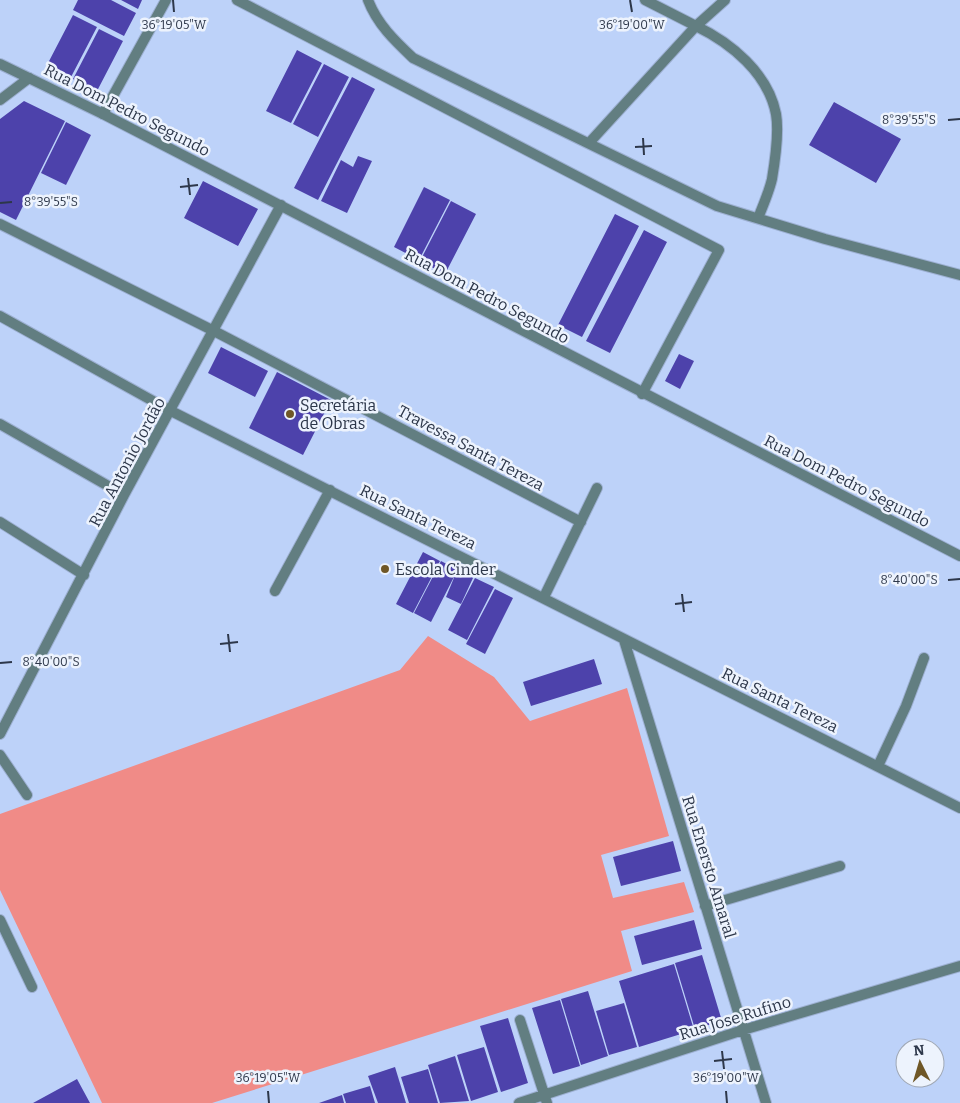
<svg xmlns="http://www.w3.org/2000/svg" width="960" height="1103" viewBox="0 0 960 1103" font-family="Bitter,serif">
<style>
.green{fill:#f08b87}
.building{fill:#4d42ab}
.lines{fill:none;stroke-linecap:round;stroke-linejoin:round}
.service-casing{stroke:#9db0d2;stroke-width:12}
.minor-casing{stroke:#9db0d2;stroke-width:12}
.tertiary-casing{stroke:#9db0d2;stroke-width:12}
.service{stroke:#627e81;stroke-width:10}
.minor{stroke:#627e81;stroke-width:10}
.tertiary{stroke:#627e81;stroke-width:10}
.ticks{fill:none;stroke:#2d374a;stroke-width:2}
.poi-dot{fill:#6f5727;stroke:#edf3fd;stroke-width:2}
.labels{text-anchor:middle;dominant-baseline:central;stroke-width:5;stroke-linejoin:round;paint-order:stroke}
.street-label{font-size:16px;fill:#2d374a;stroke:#edf3fd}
.poi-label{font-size:16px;fill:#2d374a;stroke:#edf3fd;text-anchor:start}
.ticks-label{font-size:12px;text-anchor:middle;fill:#2d374a;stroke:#edf3fd;stroke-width:5;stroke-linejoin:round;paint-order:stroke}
</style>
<rect width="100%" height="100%" fill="#bdd2f9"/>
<!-- green -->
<path class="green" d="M428,636L494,677L530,721L627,688L669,836L601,855L613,898L684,882L694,912L621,931L632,971L212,1103H102L0,890V814L400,670Z"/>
<!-- building -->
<path class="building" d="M78,0H111L136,13L124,36L73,10Z
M121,0H142L138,9Z
M73,15L97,27L71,77L47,65Z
M99,29L123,41L97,91L73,79Z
M297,50L322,63L291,123L266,111Z
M324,64L349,77L318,137L293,124Z
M352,77L375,89L318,200L294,188Z
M24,101L65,121L16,220L0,212V119Z
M834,102L901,139L876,183L809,145Z
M66,122L91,135L66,185L41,173Z
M358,156L372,161L347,213L321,201L341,160L353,167Z
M203,181L258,209L238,246L184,218Z
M424,187L450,200L419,260L394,247Z
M451,201L476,214L445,274L420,261Z
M615,214L639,226L582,337L558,325Z
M644,230L667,242L610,353L586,341Z
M221,347L268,371L255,397L208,373Z
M679,354L694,361L680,389L665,381Z
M277,372L331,400L303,455L249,428Z
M423,552L440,561L413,613L396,604Z
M441,561L473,578L461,604L446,597L456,573L431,622L414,613Z
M475,578L494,587L467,640L448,630Z
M495,589L513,598L485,654L466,644Z
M594,659L602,684L531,706L523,682Z
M673,841L681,871L621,886L613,857Z
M694,920L702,949L642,965L634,936Z
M702,955L722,1021L695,1029L675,963Z
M674,964L694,1030L639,1047L619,981Z
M588,991L608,1056L581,1065L561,999Z
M560,1000L580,1066L553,1074L532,1008Z
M624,1003L637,1047L609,1055L596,1011Z
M508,1018L528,1083L501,1092L480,1026Z
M484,1047L498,1092L471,1101L457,1055Z
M455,1056L469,1101L440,1103L428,1065Z
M395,1067L406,1103H378L368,1076Z
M428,1069L438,1103H409L401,1077Z
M77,1079L90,1103H33Z
M370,1086L375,1103H346L343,1094Z
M342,1095L344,1103H319Z"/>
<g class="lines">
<defs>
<path id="service" d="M368,0C377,24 395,41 413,58L717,206L825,239L960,275
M645,0L696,26L725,0
M589,143L696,26C731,43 768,73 776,114C779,131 775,161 772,179C769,192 763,206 758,218
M0,224L214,331
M275,591L330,490
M0,920L32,987"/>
<path id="minor" d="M237,0L719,250L642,394
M0,100L29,78
M103,114L166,0
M0,316L171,411L960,808
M214,331L581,522
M0,424L124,495
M0,522L84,575
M544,597L597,488
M624,640L766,1103
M0,734L124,495L281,205
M0,755L27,795
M878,766L906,706L924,658
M705,906L840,866
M520,1020L547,1103
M519,1103L743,1030L960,966"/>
<path id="tertiary" d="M0,64L103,114L960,556"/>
</defs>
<!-- service casing -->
<use href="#service" class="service-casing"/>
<!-- minor casing -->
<use href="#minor" class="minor-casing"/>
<!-- tertiary casing -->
<use href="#tertiary" class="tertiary-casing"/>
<!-- service -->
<use href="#service" class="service"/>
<!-- minor -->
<use href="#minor" class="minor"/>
<!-- tertiary -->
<use href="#tertiary" class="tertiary"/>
</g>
<!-- ticks -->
<path class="ticks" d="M173,0L174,12M630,0L632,12M948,120L960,119M643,138L644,155M635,147L652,146M188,178L190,195M180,187L198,185M0,203L12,202M948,580L960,579M682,594L684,612M675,604L692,602M228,634L230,652M220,644L238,642M0,663L12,662M722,1051L724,1069M714,1061L732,1059M268,1091L269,1103M726,1091L727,1103"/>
<!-- markers -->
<g class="poi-dot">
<circle cx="290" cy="414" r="5"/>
<circle cx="385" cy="569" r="5"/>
</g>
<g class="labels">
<!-- street labels -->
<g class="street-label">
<text transform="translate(127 110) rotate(27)">Rua Dom Pedro Segundo</text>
<text transform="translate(487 296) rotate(28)">Rua Dom Pedro Segundo</text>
<text transform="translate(471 448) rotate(28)">Travessa Santa Tereza</text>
<text transform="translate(127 462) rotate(-62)">Rua Antonio Jordão</text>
<text transform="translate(847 481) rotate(27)">Rua Dom Pedro Segundo</text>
<text transform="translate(418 517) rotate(26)">Rua Santa Tereza</text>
<text transform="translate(780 700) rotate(26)">Rua Santa Tereza</text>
<text transform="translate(709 867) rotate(73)">Rua Enersto Amaral</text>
<text transform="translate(735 1018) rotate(-17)">Rua Jose Rufino</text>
</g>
<!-- poi labels -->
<g class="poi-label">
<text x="300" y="405">Secretária<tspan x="300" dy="18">de Obras</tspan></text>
<text x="395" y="569">Escola Cinder</text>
</g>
</g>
<g class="ticks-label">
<text x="174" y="29">36°19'05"W</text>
<text x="632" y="29">36°19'00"W</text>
<text x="909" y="124">8°39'55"S</text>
<text x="51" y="206">8°39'55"S</text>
<text x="909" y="584">8°40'00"S</text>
<text x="51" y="666">8°40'00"S</text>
<text x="268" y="1082">36°19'05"W</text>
<text x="726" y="1082">36°19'00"W</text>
</g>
<!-- north arrow -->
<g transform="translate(920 1063) rotate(355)"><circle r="24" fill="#edf3fd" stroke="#a0a8b5"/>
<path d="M0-4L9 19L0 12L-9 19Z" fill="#6f5727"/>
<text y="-8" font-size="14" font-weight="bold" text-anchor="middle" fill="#2d374a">N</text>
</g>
</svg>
